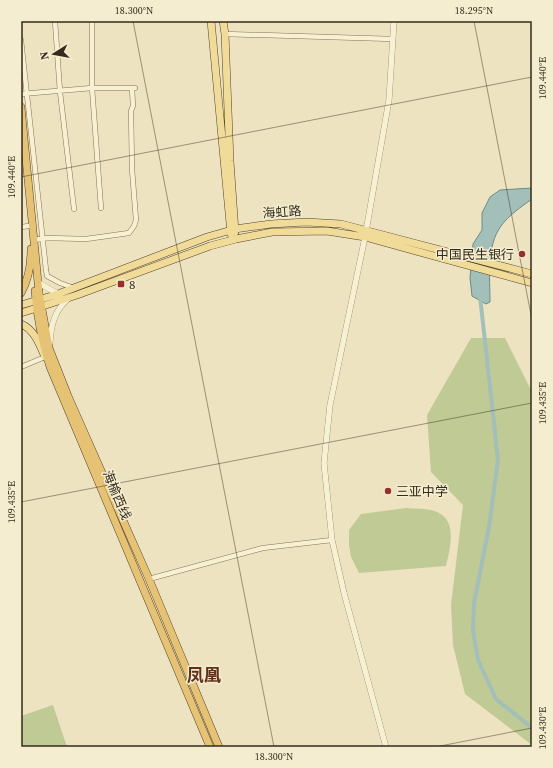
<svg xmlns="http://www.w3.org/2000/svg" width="553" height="768" viewBox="0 0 553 768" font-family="'Source Serif 4','Noto Sans SC',serif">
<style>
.green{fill:#c0ca95}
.water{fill:#a3bfb9;stroke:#6a8c87}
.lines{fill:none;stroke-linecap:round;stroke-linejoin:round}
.canal{stroke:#a3bfb9;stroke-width:4}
.minor-casing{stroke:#857458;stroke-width:5.5}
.tertiary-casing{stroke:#857458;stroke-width:6}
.primary-casing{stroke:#53422d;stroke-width:8}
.trunk-casing{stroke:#53422d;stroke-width:8}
.minor{stroke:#f8f0d3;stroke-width:4.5}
.tertiary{stroke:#f8f0d3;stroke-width:5.5}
.primary{stroke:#f0db98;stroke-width:7}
.trunk{stroke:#e6c274;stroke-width:7}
.ticks{fill:none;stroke:#352a1d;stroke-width:1;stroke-opacity:0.45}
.poi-dot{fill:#93312a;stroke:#f4edcf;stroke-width:1.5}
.labels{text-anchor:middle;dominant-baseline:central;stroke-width:3;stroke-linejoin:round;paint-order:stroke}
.street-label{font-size:13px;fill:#352a1d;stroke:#f4edcf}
.poi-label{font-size:13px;fill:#352a1d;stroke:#f4edcf;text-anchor:start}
.district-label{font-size:17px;font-weight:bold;fill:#61301d;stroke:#f4edcf}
.neatline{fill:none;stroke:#352a1d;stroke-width:1.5}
.ticks-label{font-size:10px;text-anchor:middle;fill:#352a1d}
</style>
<rect width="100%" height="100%" fill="#ede3c0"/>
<!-- green -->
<path class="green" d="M471,338H505L532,392V745L465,694L453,645L451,605L463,505L431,472L427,415Z
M406,508C415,509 428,508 437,512C458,521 450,549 446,566L359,573L351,557L349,545V530L361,514Z
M53,705L67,747H21V716Z"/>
<!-- water -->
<path class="water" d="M532,188V199C521,207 509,215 501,226C486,247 490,277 490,302L486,304L472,296L470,278L473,244L482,230V213L490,197L500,190Z"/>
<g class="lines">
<!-- canal -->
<path class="canal" d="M480,296L498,460L489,527L474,603L473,630L478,660L496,699L532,728"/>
<defs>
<path id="minor" d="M55,21L60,92L74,209
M92,21V88L101,208
M225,34L393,39
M21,40L46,270L47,276L60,283L74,288
M21,94L92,88H135
M21,227L29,226
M34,240L48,238L86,239L129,233L134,226L136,220L132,169L131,111L133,106L132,88
M21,367L45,357
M149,579L263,548L332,540"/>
<path id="tertiary" d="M39,283L58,294
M50,342C51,324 55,310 69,298
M386,747L344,593L332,540L324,463L330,405L365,237L389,100L394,21"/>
<path id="primary" d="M211,21L231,234
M223,21L225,34L230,161L235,232
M21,305L58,294L207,237L235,229L271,224L306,222L341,224L532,274
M21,313L77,295L210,246L236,239L272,232L327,231L365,237L532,283
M21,324C34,329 40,345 45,357"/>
<path id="trunk" d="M21,107L39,293L49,348L68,396L149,579L219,747
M35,291C37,317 42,342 50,367L210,747
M21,293C29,279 31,264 31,249"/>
</defs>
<!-- minor casing -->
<use href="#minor" class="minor-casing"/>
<!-- tertiary casing -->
<use href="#tertiary" class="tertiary-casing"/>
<!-- primary casing -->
<use href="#primary" class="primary-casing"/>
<!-- trunk casing -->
<use href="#trunk" class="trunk-casing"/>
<!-- minor -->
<use href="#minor" class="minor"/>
<!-- tertiary -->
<use href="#tertiary" class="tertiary"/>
<!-- primary -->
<use href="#primary" class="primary"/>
<!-- trunk -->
<use href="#trunk" class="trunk"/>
</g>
<!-- ticks -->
<path class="ticks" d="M133,21L274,747M474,21L532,320M21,177L532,77M21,502L532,403M435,747L532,728"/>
<!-- markers -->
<g class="poi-dot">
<circle cx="522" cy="254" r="4"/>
<rect x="117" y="280" width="8" height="8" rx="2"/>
<circle cx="388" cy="491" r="4"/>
</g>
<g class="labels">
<!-- street labels -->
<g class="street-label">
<text transform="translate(282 212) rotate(-4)">海虹路</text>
<text transform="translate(117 495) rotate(67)">海榆西线</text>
</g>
<!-- poi labels -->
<g class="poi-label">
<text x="514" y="254" text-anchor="end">中国民生银行</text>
<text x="129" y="284">8</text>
<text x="396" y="491">三亚中学</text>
</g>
<!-- district labels -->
<g class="district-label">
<text x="204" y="675">凤凰</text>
</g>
</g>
<!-- border -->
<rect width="553" height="768" fill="none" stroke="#f4edcf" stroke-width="44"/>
<!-- north arrow -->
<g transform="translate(54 54) rotate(259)" stroke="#f4edcf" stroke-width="3" paint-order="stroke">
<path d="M0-3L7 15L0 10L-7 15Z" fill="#352a1d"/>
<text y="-6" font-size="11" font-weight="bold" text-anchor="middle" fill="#352a1d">N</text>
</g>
<rect x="22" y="22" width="509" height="724" class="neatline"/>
<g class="ticks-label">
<text x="134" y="14">18.300°N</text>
<text x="474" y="14">18.295°N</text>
<text transform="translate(542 78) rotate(-90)" y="4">109.440°E</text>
<text transform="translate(11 177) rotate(-90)" y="4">109.440°E</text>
<text transform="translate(542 403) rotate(-90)" y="4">109.435°E</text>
<text transform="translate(11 502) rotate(-90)" y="4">109.435°E</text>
<text transform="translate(542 728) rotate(-90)" y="4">109.430°E</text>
<text x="274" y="760">18.300°N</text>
</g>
</svg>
